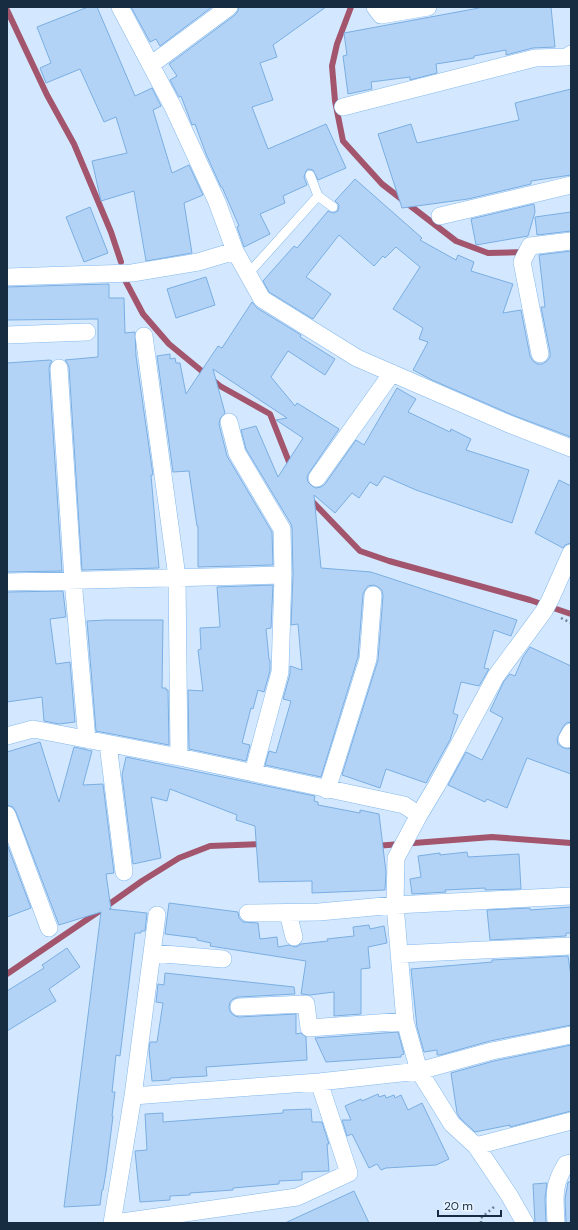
<svg xmlns="http://www.w3.org/2000/svg" width="578" height="1230" viewBox="0 0 578 1230" font-family="'DM Sans',sans-serif">
<style>
.lines{fill:none;stroke-linecap:round;stroke-linejoin:round}
.stream{stroke:#a2556c;stroke-width:6}
.building{fill:#b2d3f6;stroke:#7aaee2}
.service-casing{stroke:#84b8ed;stroke-width:10}
.minor-casing{stroke:#84b8ed;stroke-width:18}
.path{stroke:#6e8398;stroke-width:2.5;stroke-dasharray:2 3;stroke-linecap:butt}
.service{stroke:#fff;stroke-width:9}
.minor{stroke:#fff;stroke-width:17}
</style>
<rect width="100%" height="100%" fill="#d3e8fe"/>
<g class="lines">
<!-- stream -->
<path class="stream" d="M351,7L337,44L332,66L335,101L343,141L382,184L456,241L488,253L526,252
M7,10L47,95L74,144L111,232L121,262
M125,280L143,314L169,344L220,386L270,414L291,467
M310,499L360,551L389,561L530,600L571,614
M375,846L492,837L571,843
M7,974L101,910L142,881L179,858L210,846L264,844"/>
</g>
<!-- building -->
<path class="building" d="M88,7H97L135,96L152,88L161,106L153,110L172,173L189,165L203,195L184,203L192,253L146,261L134,191L101,201L92,161L127,153L116,117L104,122L80,69L46,83L40,68L51,63L37,27Z
M131,7H212L160,46L156,39L150,42Z
M239,7H326L273,45L277,57L260,63L273,100L252,107L268,149L326,124L346,168L318,180L313,170L308,169L306,171L304,177L307,185L283,196L285,203L260,214L270,234L244,247L237,227L239,226L222,187H221L206,154L195,124L192,125L181,96L179,97L170,80L177,76L169,64L235,15L238,11Z
M479,7H551L555,47L533,48L506,55V50L474,56V58L436,64L437,73L410,80V77L371,82L372,89L348,94L343,56L347,55L344,33L479,8Z
M571,89V175L531,181V184L468,199L402,208L378,134L411,124L417,143L519,120L515,103Z
M355,179L422,238L420,240L456,260L458,255L474,262L471,271L513,284L503,313L521,310L530,356L533,361L537,364H542L547,361L550,357V352L541,307H545L539,255L571,251V437L515,416L432,380L413,370L428,342L419,339L423,328L393,309L420,267L396,247L385,258L383,256L374,266L339,235L306,277L331,294L313,319L269,292L263,281L294,246L297,248L328,211L333,213L338,211L339,205L335,201Z
M534,204L535,212L528,236L476,245L471,219Z
M90,207L108,253L84,262L66,217Z
M571,212V231L537,235L535,217Z
M206,277L215,305L176,318L167,289Z
M109,284V298H124L125,333L135,332L136,356L153,475H151L159,568L82,570L69,367L67,363L65,360L98,357V319L7,320V287Z
M252,302L257,308L301,335L300,337L335,359L325,375L288,351L271,377L295,406L297,403L339,429L309,473L307,477L308,482L312,486L316,488L321,487L325,484L356,440L364,445L397,388L416,399L408,412L450,432L451,429L471,439L466,450L529,470L512,523L416,490L384,476L377,486L370,482L359,498L352,493L335,513L314,495L321,568L371,572L517,620L511,636L494,630L484,668L489,669L479,686L461,682L453,713L458,715L450,740L426,783L386,769L380,788L342,775L378,660L383,596L382,590L378,587L374,585L368,586L365,590L363,594L358,657L321,777L265,765L269,751L276,753L291,701L283,699L290,674V666L302,670L298,624L291,625L293,575L292,528L291,524L246,449L241,430L256,426L278,477L303,438L276,420L287,418L213,369L225,413L220,419L219,424L227,456L272,532L273,565L198,567V526H197L189,471L173,472L157,356L170,354V359L175,358L176,363H180L186,394L218,346L222,348Z
M50,360L52,361L50,364L49,369L62,571L7,572V363Z
M559,480L571,486V543L565,545L563,548L535,533Z
M273,585L271,628L266,629L269,659L270,660V671L264,692L258,690L253,709L251,708L242,743L250,745L246,761L189,749L188,690L203,691L198,650L201,649L200,628L220,627L217,587Z
M63,591L66,617L50,619L56,664L70,662L75,722L59,724L44,721L42,697L7,702V592Z
M106,620H163L162,688H166V690H168L169,745L96,731L87,621Z
M530,647L571,666V722L566,723L563,727L557,739L558,744L562,747L567,749L571,748V774L527,758L507,808L487,799L485,802L448,785L466,752L482,760L503,718L490,711L504,681L510,674L515,676L523,657Z
M40,742L59,802L74,747L92,751L83,785L103,784L114,873L106,874L111,909H109L147,913L145,931H141V933H135L120,1056L116,1055L112,1092H115L112,1116H113L106,1172L103,1190H102L100,1205L64,1207L101,912L59,925L16,812L13,807L7,805V752Z
M126,757L315,796L314,801L318,802V805L360,813V810L379,814L386,872L385,890L312,893V881L259,882L255,826L236,820L237,815L170,789L167,801L151,797L161,858L133,864L122,775Z
M7,844L31,908L7,917Z
M467,852L468,857L519,854L521,889L485,890V888L445,890L446,892L412,894L410,879L421,877L418,856L440,853V855Z
M169,903L238,912L239,918L243,922L258,923L260,939L277,937L278,947L289,945L296,947L301,944L328,941L327,939L354,936L353,927L369,925L370,929L384,926L387,943L368,947L370,968L361,969V1014L334,1016V992L310,995L301,994L306,961L210,946L211,943L197,940V938L165,934Z
M571,907V933H566V936L490,940L487,910L530,908V910Z
M67,948L80,967L49,989L56,1001L7,1031V991L44,968L42,965Z
M568,956L571,976V1025L490,1041L440,1055H437V1050L424,1052L417,1027L411,969L492,962V960Z
M165,973L294,987L295,994L238,997L233,999L230,1002L229,1008L231,1013L235,1016L239,1017L296,1014V1034L301,1033L306,1037L307,1060L206,1067L207,1076L170,1078V1080L152,1081L149,1049L150,1042H157L163,1003L156,1002L158,984L164,985Z
M398,1032L404,1054L401,1055V1057L326,1062L315,1038Z
M571,1045V1111L510,1127V1125L475,1132L460,1118L457,1113L451,1073L494,1061Z
M378,1094L379,1097L385,1095L386,1098L394,1095L395,1098L401,1095L408,1110L422,1103L449,1159L436,1165L386,1168L381,1170L377,1164L369,1168L352,1134L347,1136L342,1120H351L345,1106L361,1099L362,1101Z
M311,1109L312,1122H322L329,1144H327L329,1171L302,1172V1180L279,1181V1184L233,1188V1190L190,1193V1195L170,1196V1200L140,1202L135,1151L147,1150L145,1114L163,1113V1122L283,1113V1110Z
M568,1182H571V1223H566L565,1199Z
M547,1183L545,1199L546,1223H535L533,1184Z
M354,1191L369,1223H285L324,1205Z"/>
<g class="lines">
<defs>
<path id="service" d="M310,175L318,196L333,207
M248,274L318,196"/>
<path id="minor" d="M120,7L173,107L217,202L235,251L262,299L357,358L509,424L571,448
M375,7L381,15L428,7
M152,64L229,7
M343,107L535,58L567,57L571,54
M440,216L571,185
M7,277L132,273L198,262L235,251
M7,335L87,332
M144,336L177,577L179,757
M540,354L522,262L530,246L571,241
M59,368L73,580L87,740
M229,422L237,453L282,529L283,575L280,672L253,773
M317,478L392,373
M7,582L283,575
M7,736L33,729L179,757L404,805L419,815
M567,739L571,732
M108,744L124,872
M327,790L368,659L373,595
M7,815L49,928
M248,913L319,912L395,905L571,896
M288,913L294,937
M152,953L223,959
M399,954L571,946
M239,1007L306,1004L309,1028L405,1021
M133,1096L157,915
M476,1146L571,1121
M112,1223L133,1096L319,1082L419,1071L492,1051L571,1035
M115,1223L297,1197L349,1173L319,1082
M525,1223L509,1195L476,1146L452,1124L419,1071L405,1021L395,905L396,858L419,815L437,785L496,676L544,611L550,600L571,553
M556,1223C555,1198 552,1186 566,1164L571,1163"/>
</defs>
<!-- service casing -->
<use href="#service" class="service-casing"/>
<!-- minor casing -->
<use href="#minor" class="minor-casing"/>
<!-- path -->
<path class="path" d="M561,618L571,623
M481,1223V1218L494,1207"/>
<!-- service -->
<use href="#service" class="service"/>
<!-- minor -->
<use href="#minor" class="minor"/>
</g>
<!-- border -->
<rect width="578" height="1230" fill="none" stroke="#172c41" stroke-width="16"/>
<!-- scale -->
<path d="M438 1210v6h63v-6" fill="none" stroke="#172c41" stroke-width="2"/>
<text x="444" y="1210" font-size="12" fill="#172c41" stroke="#e9f4ff" stroke-width="3" paint-order="stroke">20 m</text>
</svg>
